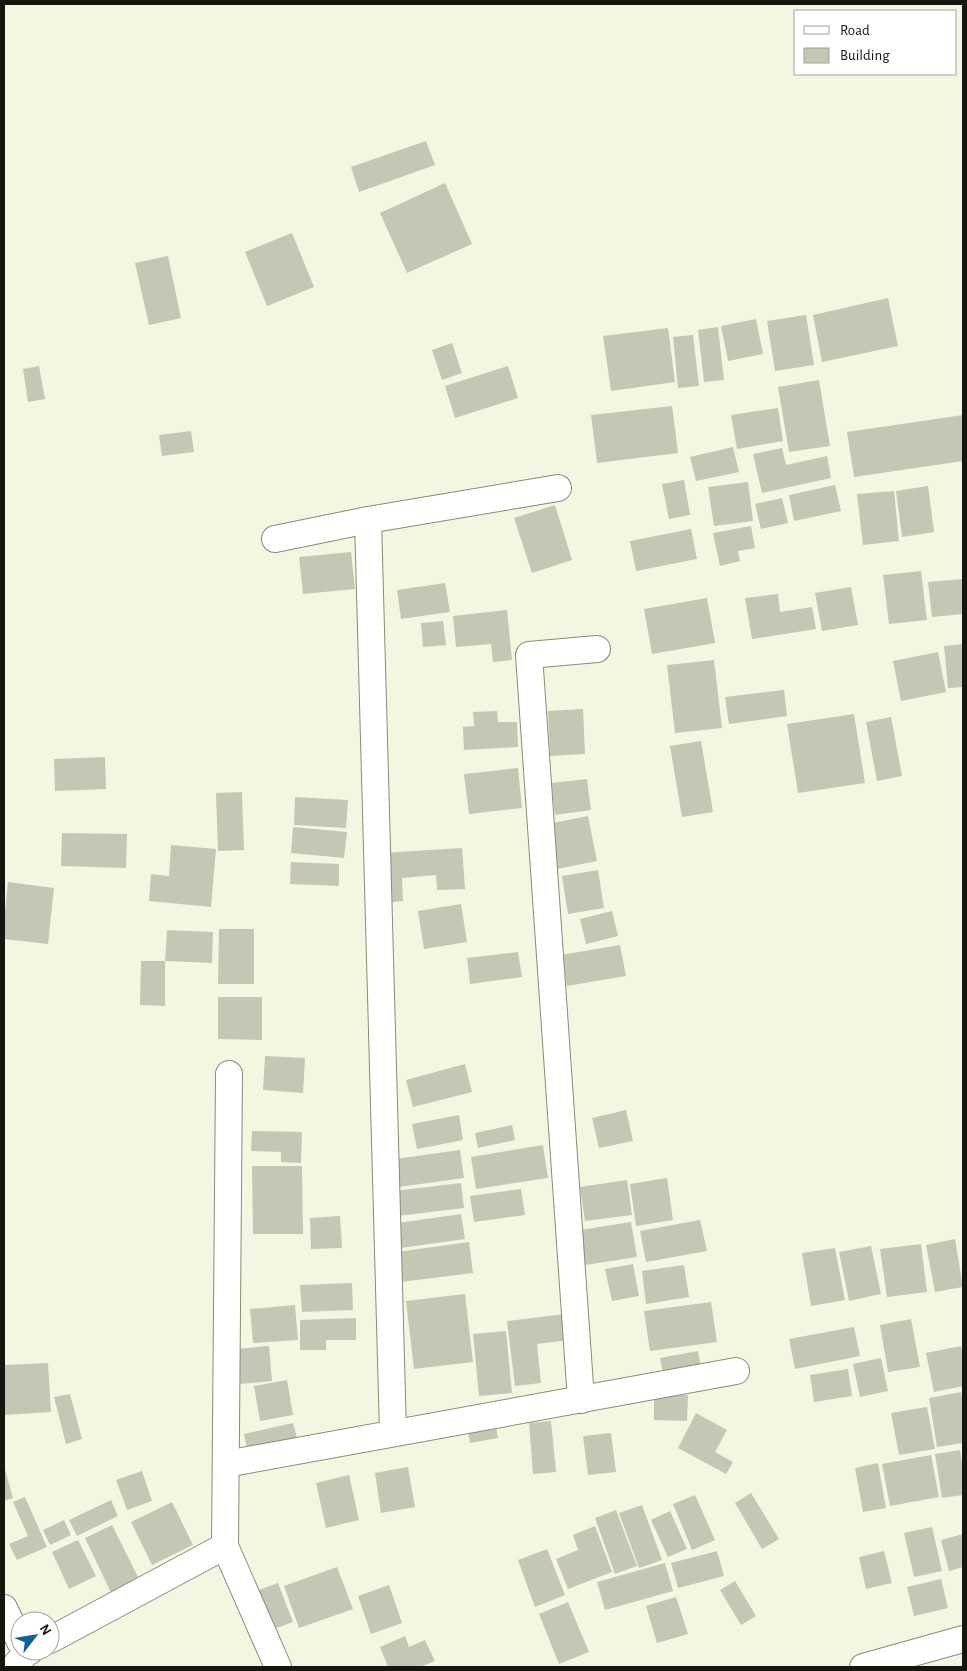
<svg xmlns="http://www.w3.org/2000/svg" width="967" height="1671" viewBox="0 0 967 1671" font-family="'Alegreya Sans',sans-serif">
<style>
.building{fill:#c5c6b3}
.lines{fill:none;stroke-linecap:round;stroke-linejoin:round}
.street-casing{stroke:#8a8b78;stroke-width:28}
.street{stroke:#fff;stroke-width:26}
</style>
<rect width="100%" height="100%" fill="#f5f6e2"/>
<!-- building -->
<path class="building" d="M426,141L435,165L359,192L351,167Z
M445,183L472,244L407,273L380,213Z
M292,233L314,287L267,306L245,252Z
M168,256L181,318L149,325L135,263Z
M888,298L898,346L822,362L813,315Z
M806,315L814,365L775,371L767,321Z
M756,319L763,354L728,361L721,326Z
M718,327L724,380L704,382L698,330Z
M668,328L675,382L611,391L603,336Z
M693,335L699,386L678,388L673,337Z
M452,343L462,373L442,380L432,350Z
M39,366L45,399L28,402L23,369Z
M508,366L518,398L455,418L445,386Z
M819,380L830,446L789,452L778,387Z
M672,406L678,453L597,463L591,415Z
M778,408L783,441L737,449L731,415Z
M963,415V461L854,477L847,432Z
M191,431L194,452L162,456L159,435Z
M733,447L739,472L696,481L690,457Z
M782,448L786,465L827,456L831,478L762,493L753,454Z
M684,480L690,515L669,519L662,484Z
M748,482L753,521L714,526L708,487Z
M835,485L841,511L794,521L789,495Z
M928,486L934,532L902,537L896,491Z
M894,491L899,541L863,545L857,494Z
M782,498L788,523L761,529L755,504Z
M555,505L572,560L532,573L514,518Z
M751,526L755,548L738,551L740,561L720,566L713,533Z
M691,529L697,559L636,571L630,541Z
M351,552L355,589L303,594L299,557Z
M921,571L927,620L889,624L883,575Z
M963,579V614L932,617L928,582Z
M445,583L450,612L401,619L397,590Z
M851,587L858,625L822,631L815,593Z
M778,594L780,612L812,607L816,629L752,639L745,598Z
M707,598L715,643L652,654L644,609Z
M507,610L512,660L493,662L491,644L456,647L453,616Z
M443,621L446,645L423,647L421,623Z
M963,644V687L948,688L944,646Z
M938,652L946,692L901,701L893,661Z
M714,660L722,728L675,733L667,665Z
M784,690L787,716L729,724L725,697Z
M583,709L585,754L550,756L548,711Z
M497,711L498,722H517L518,747L464,750L463,727L474,726L473,712Z
M854,714L865,783L798,793L787,724Z
M891,717L902,776L877,781L866,722Z
M701,741L713,812L682,817L670,746Z
M105,757L106,789L55,791L54,759Z
M518,768L522,808L469,814L464,774Z
M587,779L591,810L555,815L551,783Z
M242,792L244,850L218,851L216,793Z
M295,797L348,800L346,828L294,825Z
M588,816L597,861L557,869L548,824Z
M293,827L347,832L344,858L291,853Z
M62,833L127,834L126,868L61,866Z
M171,845L216,849L211,907L149,901L151,874L169,876Z
M462,848L465,889L437,890L436,875L402,878L403,901L385,903L382,853Z
M291,862L339,864V886L290,884Z
M598,870L604,908L568,914L562,876Z
M8,882L54,888L48,944L4,939V922Z
M461,904L467,942L424,949L418,911Z
M612,911L618,936L586,944L580,919Z
M219,929H254V984H218Z
M167,930L213,932L212,963L165,961Z
M620,945L626,976L567,986L561,955Z
M518,952L522,977L470,984L467,958Z
M141,961H165V1006L140,1005Z
M218,997H262V1040L218,1039Z
M265,1056L305,1058L303,1093L263,1090Z
M465,1064L472,1092L413,1107L406,1080Z
M626,1110L633,1141L599,1148L592,1118Z
M459,1115L463,1140L417,1149L412,1124Z
M512,1125L515,1140L478,1148L475,1133Z
M252,1131L302,1132L301,1163L281,1162V1152L251,1151Z
M543,1145L548,1178L476,1189L471,1157Z
M460,1150L464,1178L399,1187L395,1159Z
M252,1166H302L303,1234H253Z
M667,1178L673,1220L636,1226L630,1184Z
M627,1180L632,1215L585,1221L580,1187Z
M461,1183L464,1208L397,1216L394,1191Z
M521,1189L525,1215L474,1222L470,1196Z
M461,1214L465,1239L394,1249L391,1224Z
M340,1216L342,1248L311,1249L310,1218Z
M700,1220L707,1251L646,1262L640,1231Z
M631,1222L637,1257L585,1265L580,1230Z
M955,1239L963,1287L935,1292L926,1245Z
M469,1242L473,1273L401,1282L397,1252Z
M921,1244L927,1292L887,1297L880,1249Z
M871,1246L881,1294L849,1301L839,1252Z
M835,1248L845,1300L811,1306L802,1253Z
M633,1264L639,1296L612,1301L605,1269Z
M684,1265L689,1297L646,1304L642,1271Z
M352,1283L353,1310L302,1312L300,1285Z
M465,1294L473,1362L414,1369L406,1301Z
M711,1302L717,1342L650,1351L644,1311Z
M295,1305L298,1340L253,1343L250,1309Z
M565,1314L569,1340L537,1344L541,1383L515,1386L507,1321Z
M356,1318V1340H326V1350H300V1320Z
M911,1319L920,1367L888,1372L880,1325Z
M854,1327L860,1356L795,1369L789,1339Z
M506,1331L512,1393L479,1396L473,1334Z
M269,1346L272,1381L240,1384L236,1349Z
M961,1346L963,1356V1386L934,1392L926,1353Z
M698,1351L701,1368L663,1374L660,1358Z
M881,1358L888,1391L860,1397L853,1364Z
M48,1363L51,1412L4,1415V1365Z
M848,1369L852,1396L814,1402L810,1375Z
M287,1380L293,1415L260,1421L254,1386Z
M961,1392L963,1404V1443L937,1447L929,1398Z
M70,1394L82,1439L66,1444L54,1397Z
M654,1395H688L687,1421L654,1420Z
M927,1407L935,1449L899,1455L891,1413Z
M696,1413L727,1430L715,1452L733,1462L726,1474L678,1448Z
M495,1421L498,1438L470,1443L467,1426Z
M551,1421L556,1472L533,1474L529,1423Z
M293,1423L298,1442L248,1453L244,1434Z
M611,1433L616,1472L588,1475L583,1436Z
M960,1450L963,1470V1495L942,1498L935,1454Z
M931,1455L939,1497L890,1506L882,1464Z
M878,1463L886,1508L863,1512L855,1468Z
M4,1466L13,1498L4,1501Z
M408,1467L415,1507L381,1513L375,1473Z
M142,1471L152,1501L127,1510L116,1480Z
M349,1475L359,1520L326,1528L316,1483Z
M751,1493L779,1539L762,1549L735,1503Z
M695,1495L715,1540L692,1550L673,1504Z
M25,1497L47,1547L17,1560L9,1544L28,1536L13,1502Z
M111,1500L118,1516L77,1536L69,1520Z
M172,1502L193,1545L152,1565L131,1522Z
M642,1505L662,1560L639,1568L619,1513Z
M616,1510L637,1566L615,1574L595,1518Z
M670,1511L687,1549L668,1557L651,1520Z
M64,1520L71,1535L50,1545L43,1530Z
M112,1525L142,1585L114,1599L85,1538Z
M595,1526L612,1572L568,1589L556,1559L578,1550L573,1535Z
M932,1527L942,1571L914,1577L904,1533Z
M963,1534V1567L949,1571L941,1540Z
M78,1540L96,1576L69,1589L52,1552Z
M547,1549L565,1595L535,1607L518,1560Z
M717,1551L724,1576L678,1588L671,1563Z
M884,1551L892,1583L866,1589L859,1557Z
M665,1563L673,1591L605,1610L597,1582Z
M337,1567L353,1609L299,1628L284,1586Z
M941,1579L948,1608L914,1616L907,1587Z
M735,1581L756,1616L741,1625L720,1590Z
M278,1583L293,1622L263,1633L248,1594Z
M389,1585L402,1623L371,1634L358,1596Z
M676,1597L688,1634L657,1643L646,1606Z
M568,1602L589,1652L559,1664L539,1614Z
M405,1636L409,1647L425,1640L435,1661L420,1667H388L380,1647Z"/>
<g class="lines">
<defs>
<path id="street" d="M368,520L393,1433
M275,539L368,520L558,488
M229,1074L225,1546L278,1667
M581,1400L529,655L597,649
M226,1464L736,1371
M4,1608L20,1642
M50,1640L225,1546
M14,1667L26,1653L30,1651
M863,1667L963,1639"/>
</defs>
<!-- street casing -->
<use href="#street" class="street-casing"/>
<!-- street -->
<use href="#street" class="street"/>
</g>
<!-- border -->
<rect width="967" height="1671" fill="none" stroke="#16160f" stroke-width="10"/>
<!-- legend -->
<rect x="794" y="10" width="162" height="65" fill="#ffffff" stroke="#a2a29f"/>
<rect x="804" y="26" width="25" height="8" fill="#ffffff" stroke="#a2a29f"/>
<text x="840" y="35" font-size="15" fill="#16160f">Road</text>
<rect x="804" y="48" width="25" height="15" fill="#c5c6b3" stroke="#a2a29f"/>
<text x="840" y="60" font-size="15" fill="#16160f">Building</text>
<!-- north arrow -->
<g transform="translate(35 1636) rotate(59)"><circle r="24" fill="#ffffff" stroke="#a2a29f"/>
<path d="M0-4L9 19L0 12L-9 19Z" fill="#106294"/>
<text y="-8" font-size="14" font-weight="bold" text-anchor="middle" fill="#16160f">N</text>
</g>
</svg>
